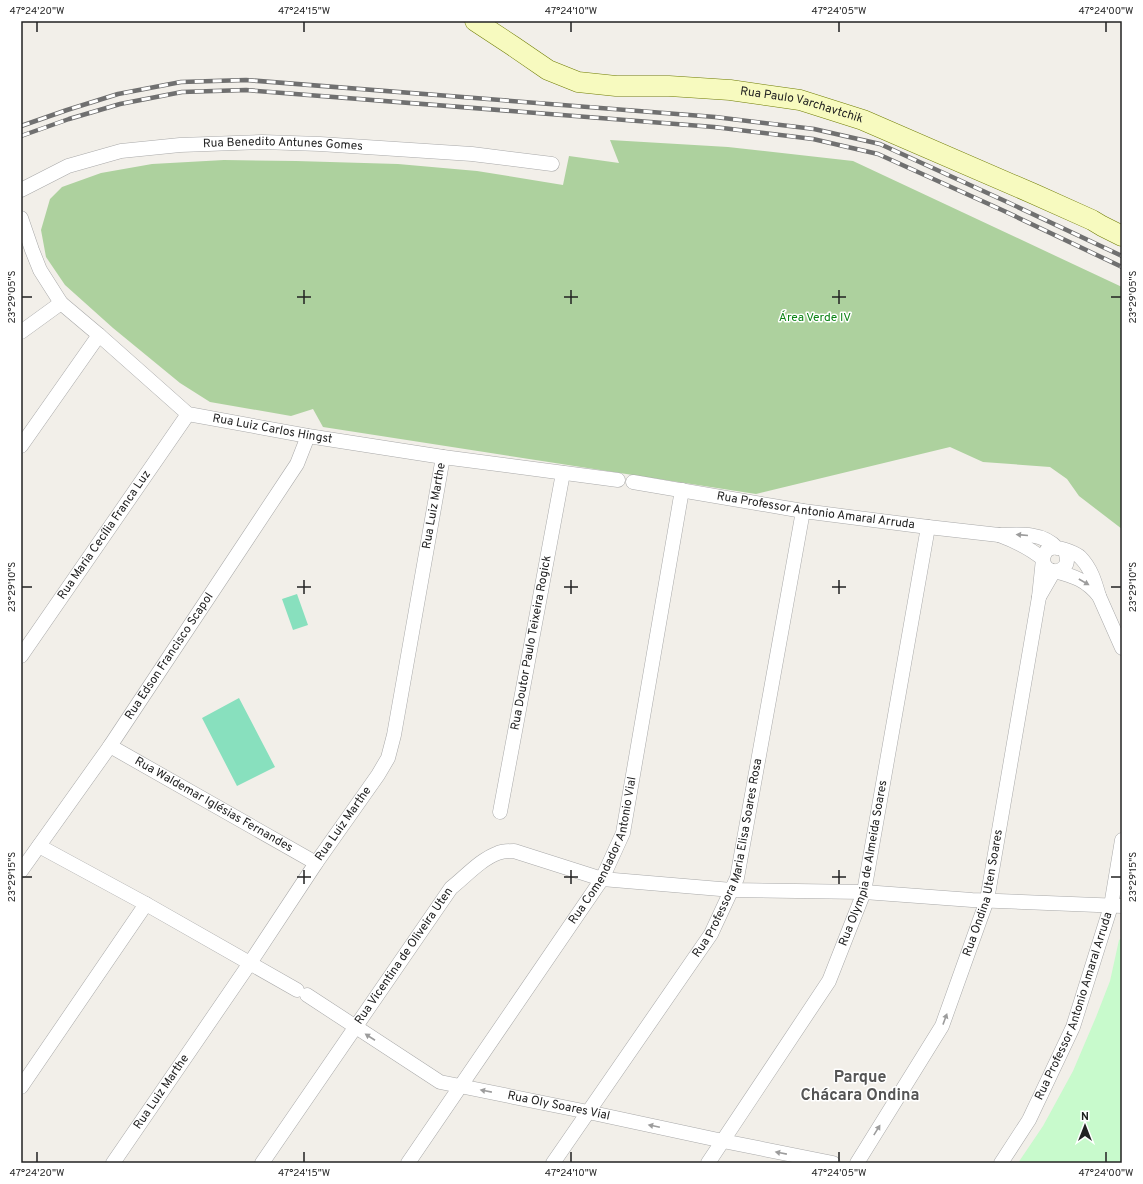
<svg xmlns="http://www.w3.org/2000/svg" width="1143" height="1184" viewBox="0 0 1143 1184" font-family="Overpass,sans-serif">
<style>
.forest{fill:#add19e}
.park{fill:#c8facc}
.pitch{fill:#88e0be}
.lines{fill:none;stroke-linecap:round;stroke-linejoin:round}
.street-casing{stroke:#a9a9a9;stroke-width:15}
.secondary-casing{stroke:#707d05;stroke-width:21}
.street{stroke:#fff;stroke-width:14}
.secondary{stroke:#f7fabf;stroke-width:20}
.rail-casing{stroke:#707070;stroke-width:4.5}
.rail{stroke:#fff;stroke-width:3;stroke-dasharray:9;stroke-linecap:butt}
.oneway{fill:#9c9c9c}
.ticks{fill:none;stroke:#222;stroke-width:1.5}
.labels{text-anchor:middle;dominant-baseline:central;stroke-width:3;stroke-linejoin:round;paint-order:stroke}
.street-label{font-size:12px;fill:#222;stroke:#fff}
.park-label{font-size:12px;fill:#0c8416;stroke:#fff}
.district-label{font-size:16px;font-weight:bold;fill:#555;stroke:#fff}
.neatline{fill:none;stroke:#222;stroke-width:1.5}
.ticks-label{font-size:10px;text-anchor:middle;fill:#222}
</style>
<rect width="100%" height="100%" fill="#f2efe9"/>
<!-- forest -->
<path class="forest" d="M610,140L728,147L853,161L1122,287V529L1079,496L1067,479L1050,467L983,462L950,447L756,494L323,427L313,409L291,416L210,402L180,383L113,328L65,285L46,257L41,230L50,199L62,187L101,173L152,164L224,160L296,161L398,164L477,171L563,185L569,156L619,163Z"/>
<!-- park -->
<path class="park" d="M1122,938V1163H1018L1043,1126L1073,1071L1096,1017L1110,981L1119,940Z"/>
<!-- pitch -->
<path class="pitch" d="M297,594L308,625L293,630L282,599Z
M239,698L275,767L237,786L202,718Z"/>
<g class="lines">
<defs>
<g id="street">
<path id="s1" d="M21,190L68,166L121,151L180,145L262,142L320,144L472,154L552,164"/>
<path id="s2" d="M21,218L32,250L40,270L61,303L99,335L188,414L308,436L443,457L618,480"/>
<path d="M21,332L61,303"/>
<path d="M21,446L99,335"/>
<path id="s3" d="M633,482L803,511L928,527L999,535"/>
<path d="M1057,548C1043,532 1019,534 999,535C1015,541 1030,548 1043,559L1039,597L1054,571C1074,576 1086,580 1099,596C1095,582 1091,568 1080,557C1076,553 1058,546 1052,548C1043,550 1040,562 1047,568C1054,575 1067,570 1067,560C1067,557 1066,554 1065,551"/>
<path d="M1099,596L1122,648"/>
<path id="s4" d="M21,656L188,414"/>
<path id="s5" d="M110,746L316,863"/>
<path id="s6" d="M500,812L563,473"/>
<path d="M39,846L146,904L297,990"/>
<path id="s7" d="M21,871L110,746L297,464L308,436"/>
<path id="s8" d="M307,995L440,1082L588,1112L723,1141L833,1163"/>
<path d="M21,1087L146,904"/>
<path id="s9" d="M113,1163L250,963L316,863L378,775L388,758L394,735L443,457"/>
<path id="s10" d="M262,1163L451,888C465,877 481,859 498,853C503,851 508,851 514,851L602,879L732,890L864,892L972,900L1122,906"/>
<path id="s11" d="M408,1163L602,879L623,833L682,490"/>
<path id="s12" d="M553,1163L711,934L737,878L803,511"/>
<path id="s13" d="M708,1163L829,981L864,892L928,527"/>
<path id="s14" d="M857,1163L942,1026L987,900L1039,597"/>
<path id="s15" d="M1001,1163L1029,1120L1073,1027L1111,906L1122,840"/>
</g>
<g id="secondary">
<path id="s16" d="M475,21L513,46L548,70L578,82L616,86H669L730,90L800,100L863,120L1034,194L1092,220L1102,226L1122,236"/>
</g>
</defs>
<!-- street casing -->
<use href="#street" class="street-casing"/>
<!-- secondary casing -->
<use href="#secondary" class="secondary-casing"/>
<!-- street -->
<use href="#street" class="street"/>
<!-- secondary -->
<use href="#secondary" class="secondary"/>
<defs>
<path id="rail" d="M21,126L67,110L118,94L181,82L246,80L715,117L814,129L880,144L1005,201L1122,256
M21,136L69,119L120,104L182,92L246,90L714,127L813,139L878,154L1002,210L1122,267"/>
</defs>
<!-- rail casing -->
<use href="#rail" class="rail-casing"/>
<!-- rail -->
<use href="#rail" class="rail"/>
</g>
<!-- one-way arrows -->
<defs><path id="oneway-solid" d="M-6-.8H1V-3.2L6.5 0L1 3.2V.8H-6Z"/></defs>
<g class="oneway">
<use href="#oneway-solid" transform="translate(1022 535) rotate(-175)"/>
<use href="#oneway-solid" transform="translate(1084 582) rotate(30)"/>
<use href="#oneway-solid" transform="translate(945 1019) rotate(-70)"/>
<use href="#oneway-solid" transform="translate(370 1037) rotate(-147)"/>
<use href="#oneway-solid" transform="translate(486 1091) rotate(-169)"/>
<use href="#oneway-solid" transform="translate(654 1126) rotate(-168)"/>
<use href="#oneway-solid" transform="translate(877 1130) rotate(-58)"/>
<use href="#oneway-solid" transform="translate(781 1153) rotate(-169)"/>
</g>
<!-- ticks -->
<path class="ticks" d="M37,22V32M304,22V32M571,22V32M839,22V32M1106,22V32M304,290V304M571,290V304M839,290V304M22,297H32M297,297H311M564,297H578M832,297H846M1111,297H1121M304,580V594M571,580V594M839,580V594M22,587H32M297,587H311M564,587H578M832,587H846M1111,587H1121M304,870V884M571,870V884M839,870V884M22,877H32M297,877H311M564,877H578M832,877H846M1111,877H1121M37,1152V1162M304,1152V1162M571,1152V1162M839,1152V1162M1106,1152V1162"/>
<g class="labels">
<!-- street labels -->
<g class="street-label">
<text stroke="none"><textPath href="#s16" startOffset="346">Rua Paulo Varchavtchik</textPath></text>
<text stroke="none"><textPath href="#s1" startOffset="270">Rua Benedito Antunes Gomes</textPath></text>
<text stroke="none"><textPath href="#s2" startOffset="349">Rua Luiz Carlos Hingst</textPath></text>
<text stroke="none"><textPath href="#s9" startOffset="746">Rua Luiz Marthe</textPath></text>
<text stroke="none"><textPath href="#s3" startOffset="185">Rua Professor Antonio Amaral Arruda</textPath></text>
<text stroke="none"><textPath href="#s4" startOffset="147">Rua Maria Cecília Franca Luz</textPath></text>
<text stroke="none"><textPath href="#s6" startOffset="172">Rua Doutor Paulo Teixeira Rogick</textPath></text>
<text stroke="none"><textPath href="#s7" startOffset="261">Rua Edson Francisco Scapol</textPath></text>
<text stroke="none"><textPath href="#s5" startOffset="119">Rua Waldemar Iglésias Fernandes</textPath></text>
<text stroke="none"><textPath href="#s9" startOffset="410">Rua Luiz Marthe</textPath></text>
<text stroke="none"><textPath href="#s11" startOffset="371">Rua Comendador Antonio Vial</textPath></text>
<text stroke="none"><textPath href="#s12" startOffset="356">Rua Professora Maria Elisa Soares Rosa</textPath></text>
<text stroke="none"><textPath href="#s13" startOffset="342">Rua Olympia de Almeida Soares</textPath></text>
<text stroke="none"><textPath href="#s14" startOffset="301">Rua Ondina Uten Soares</textPath></text>
<text stroke="none"><textPath href="#s10" startOffset="251">Rua Vicentina de Oliveira Uten</textPath></text>
<text stroke="none"><textPath href="#s15" startOffset="174">Rua Professor Antonio Amaral Arruda</textPath></text>
<text stroke="none"><textPath href="#s9" startOffset="86">Rua Luiz Marthe</textPath></text>
<text stroke="none"><textPath href="#s8" startOffset="280">Rua Oly Soares Vial</textPath></text>
</g>
<!-- park labels -->
<g class="park-label">
<text x="815" y="318">Área Verde IV</text>
</g>
<!-- district labels -->
<g class="district-label">
<text x="860" y="1078">Parque<tspan x="860" dy="18">Chácara Ondina</tspan></text>
</g>
</g>
<!-- border -->
<rect width="1143" height="1184" fill="none" stroke="#ffffff" stroke-width="44"/>
<!-- north arrow -->
<g transform="translate(1085 1126)" stroke="#ffffff" stroke-width="3" paint-order="stroke">
<path d="M0-3L7 15L0 10L-7 15Z" fill="#222222"/>
<text y="-6" font-size="11" font-weight="bold" text-anchor="middle" fill="#222222">N</text>
</g>
<rect x="22" y="22" width="1099" height="1140" class="neatline"/>
<g class="ticks-label">
<text x="37" y="14">47°24'20"W</text>
<text x="304" y="14">47°24'15"W</text>
<text x="571" y="14">47°24'10"W</text>
<text x="839" y="14">47°24'05"W</text>
<text x="1106" y="14">47°24'00"W</text>
<text transform="translate(11 297) rotate(-90)" y="4">23°29'05"S</text>
<text transform="translate(1132 297) rotate(-90)" y="4">23°29'05"S</text>
<text transform="translate(11 587) rotate(-90)" y="4">23°29'10"S</text>
<text transform="translate(1132 587) rotate(-90)" y="4">23°29'10"S</text>
<text transform="translate(11 877) rotate(-90)" y="4">23°29'15"S</text>
<text transform="translate(1132 877) rotate(-90)" y="4">23°29'15"S</text>
<text x="37" y="1176">47°24'20"W</text>
<text x="304" y="1176">47°24'15"W</text>
<text x="571" y="1176">47°24'10"W</text>
<text x="839" y="1176">47°24'05"W</text>
<text x="1106" y="1176">47°24'00"W</text>
</g>
</svg>
